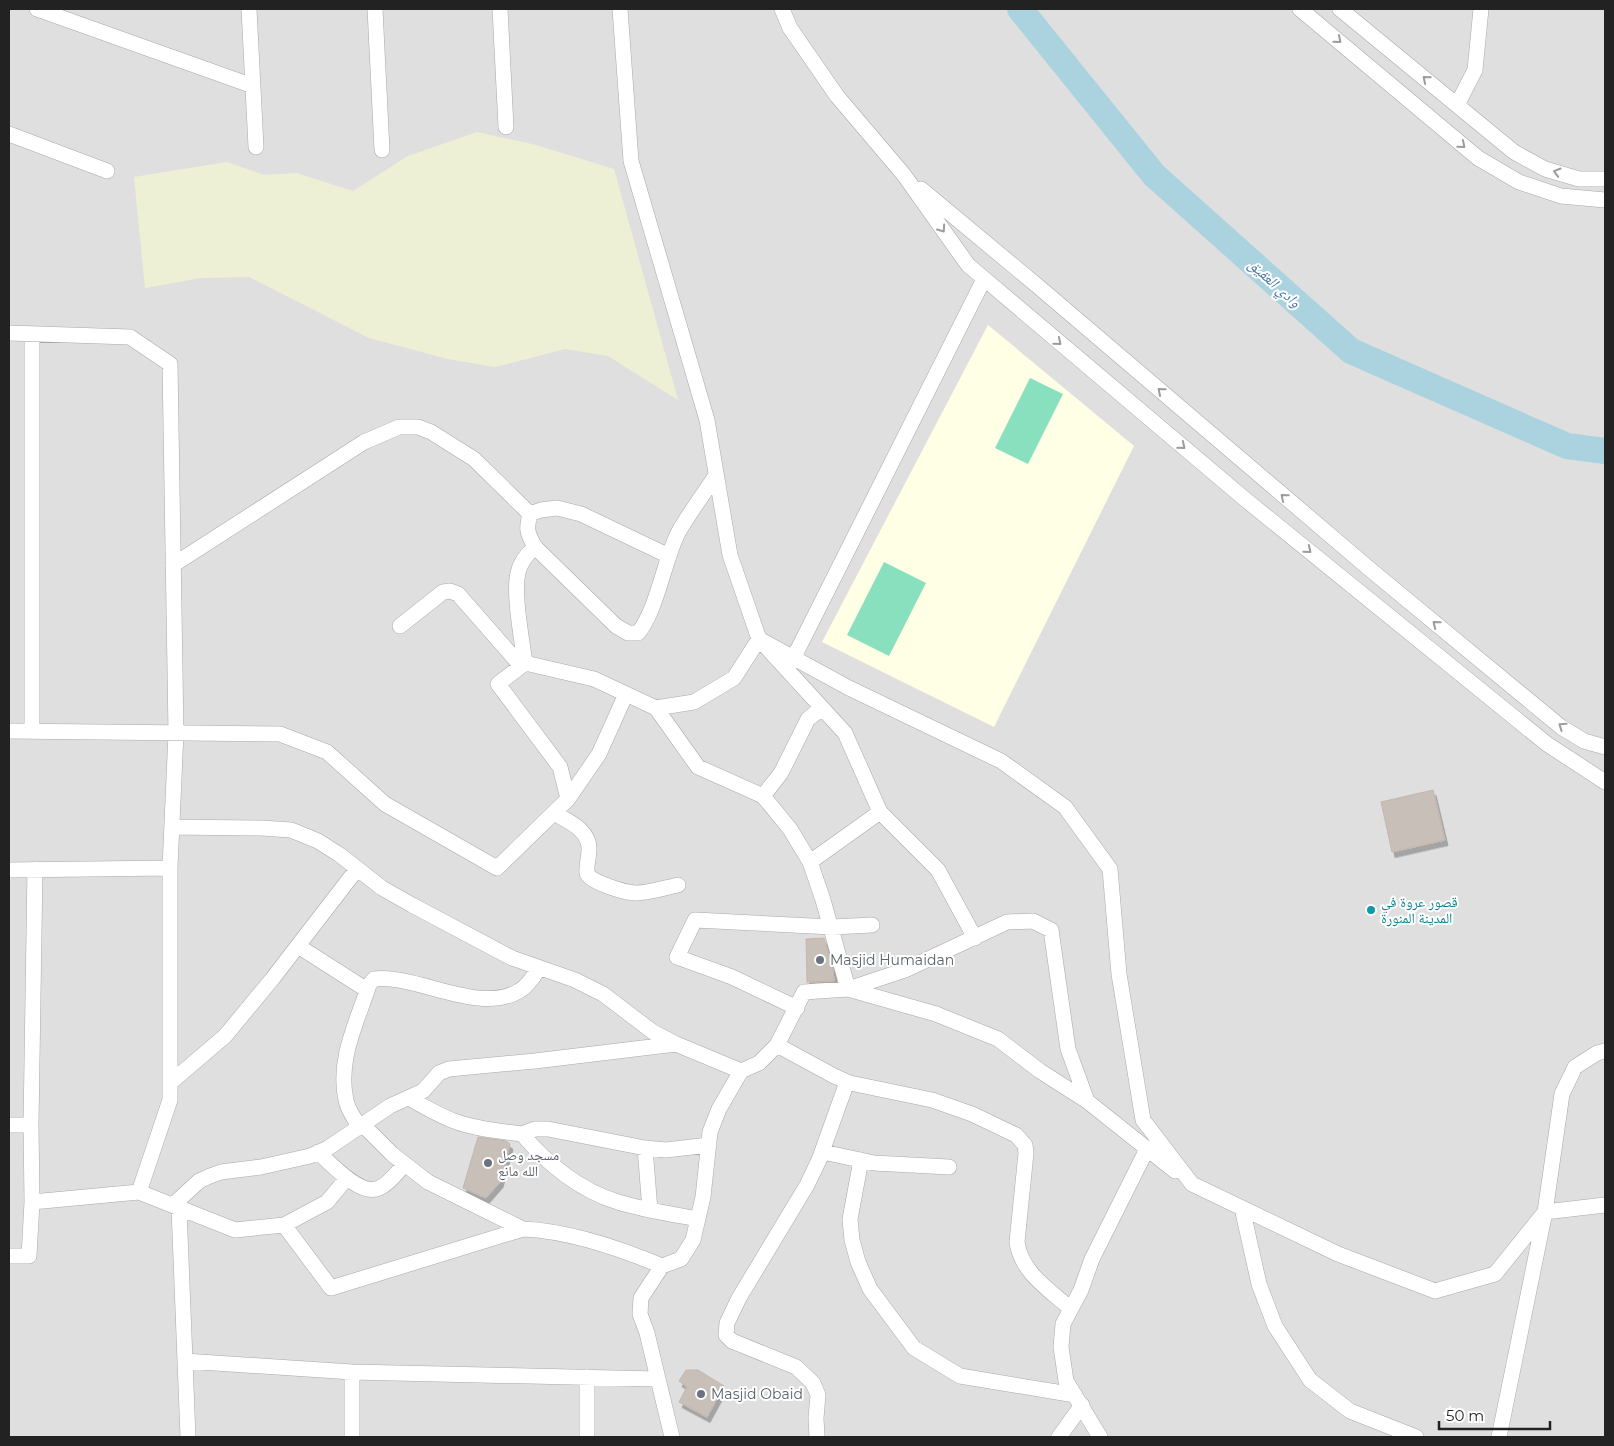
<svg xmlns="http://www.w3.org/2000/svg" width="1614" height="1446" viewBox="0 0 1614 1446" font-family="Montserrat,'Noto Naskh Arabic',sans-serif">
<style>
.residential{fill:#e0dfdf}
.education{fill:#ffffe5}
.farmland{fill:#eef0d5}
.pitch{fill:#88e0be}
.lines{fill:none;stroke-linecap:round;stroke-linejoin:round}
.river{stroke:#aad3df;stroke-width:26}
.building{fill:#c7bfb8;stroke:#c4b6ab;filter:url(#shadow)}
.street-casing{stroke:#a9a9a9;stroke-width:16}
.street{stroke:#fff;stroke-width:15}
.oneway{stroke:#9c9c9c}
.culture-dot{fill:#0f9aa8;stroke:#fff;stroke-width:2}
.worship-dot{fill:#6b7280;stroke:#fff;stroke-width:2}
.labels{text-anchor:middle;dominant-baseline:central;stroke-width:4;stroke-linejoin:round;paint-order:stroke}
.culture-label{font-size:14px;fill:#0d838f;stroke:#fff;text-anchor:start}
.worship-label{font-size:14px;fill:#5b616d;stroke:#fff;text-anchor:start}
.water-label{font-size:15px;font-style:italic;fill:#4a7aab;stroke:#fff}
</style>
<defs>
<filter id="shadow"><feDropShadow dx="3" dy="5.5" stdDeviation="0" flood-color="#0004"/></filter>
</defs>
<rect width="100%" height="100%" fill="#f2efe9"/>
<!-- residential -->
<path class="residential" d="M9,9H1605V1437H9Z"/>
<!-- education -->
<path class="education" d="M988,325L1134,446L994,727L822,642Z"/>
<!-- farmland -->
<path class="farmland" d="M477,132L536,145L614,169L678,400L608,356L565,349L495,367L448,359L369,338L249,277L201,278L145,288L134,177L227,162L264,175L296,173L353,191L408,156Z"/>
<!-- pitch -->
<path class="pitch" d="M1030,378L1063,394L1028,464L995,448Z
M884,562L926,583L889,656L847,635Z"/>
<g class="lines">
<!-- river -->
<path class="river" d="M1020,9L1154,175L1351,351L1567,446L1605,451"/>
</g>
<!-- building -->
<path class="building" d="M1433,790L1445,840L1392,852L1381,802Z
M824,938L833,970L834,981L807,982L806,939Z
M478,1137L506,1141L510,1144L500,1182L486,1198L463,1188Z
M686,1370H698L724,1386L707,1417L679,1402L687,1387L679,1381Z"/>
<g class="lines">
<defs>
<path id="street" d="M37,9L253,86
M249,9L256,147
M375,9L382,150
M500,9L506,127
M620,9L631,161L707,420L730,555L759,639L849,688L1001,761L1065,807L1110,869L1119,974L1143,1120L1192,1184L1338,1254L1435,1291L1495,1274L1545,1212L1605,1205
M782,9L790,28L837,96L904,175L968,265L1246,500L1547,744L1605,782
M1300,9L1478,158L1519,182L1561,196L1605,200
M1340,9L1514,152L1545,169L1579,179H1605
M1457,105L1475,70L1481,9
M9,134L107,171
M921,189L1040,288L1372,571L1561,727L1584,741L1605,747
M9,333L130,337L170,364L176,733L170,868
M530,514C526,529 527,533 535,547L616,626L628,633H638C657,610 664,561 678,533C689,513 704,494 716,475
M530,514L541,510L557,508L581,514L669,556
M173,565L364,442L399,427H418L431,432L474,459L530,514
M400,626L443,592L450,591L458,594L521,666
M794,657L984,279
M525,663C522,640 513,594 518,573C520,562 527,554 535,547
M656,708L698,767L763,796L790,829L810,862L823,900L848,989L936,1014L998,1039L1040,1071L1087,1101L1175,1171
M9,731L280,734L327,752L385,804L497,868L568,799L599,754L626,694
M32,731V334
M763,796L781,773L808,719L822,708
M568,799L560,767L498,684L525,663L594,679L656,708L694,702L734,678L759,639L845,733L880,812L938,870L975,938
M554,813C568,821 590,830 589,850C589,857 586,866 587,873C589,882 626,893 636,893C649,893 664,888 678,885
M172,827L261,828L291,830L318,841L340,855L382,888L412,905L512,958L575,980L603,994L653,1032L676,1044L741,1071
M810,862L880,812
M9,870L170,868V1100L139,1192
M298,946L367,990
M797,1008L732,977L677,957L695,920L832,927L872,925
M777,1045L834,1076L850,1083L932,1100L972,1114L1016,1135L1025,1145L1026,1153L1017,1242C1021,1272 1048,1289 1070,1308
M170,1083L225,1036L273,978L357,869
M409,1098C423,1106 438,1115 454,1121C475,1129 500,1131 522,1134C547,1164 581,1191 618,1202C644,1210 671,1214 698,1219
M9,1125H31
M363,1125L392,1154L428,1182L523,1229
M360,1128C355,1119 347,1109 346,1100C337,1060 357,1022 369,985L374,979C416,974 479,1015 519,991C528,986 534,976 539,968
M522,1134L535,1129H548L645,1148L666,1150L709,1145
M645,1148L650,1210
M318,1152C331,1164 361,1197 379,1188C389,1184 397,1172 405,1164
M823,1152L874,1163L949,1167
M861,1160L850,1219L852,1240L858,1262L870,1289L914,1348L960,1376L1075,1395
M32,1202L139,1192L235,1230L284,1225L331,1288L523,1229C570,1231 619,1248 662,1266L681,1259L693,1240L703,1197L710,1132L719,1109L741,1071L759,1063L777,1045L804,992L848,989L905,970L1007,922L1033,921L1051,930L1068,1049L1087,1101
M173,1205L199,1181L210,1176L221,1172L261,1167L310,1156L328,1148L390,1106L423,1091L439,1073L449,1069L535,1061L676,1044
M179,1208L188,1437
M1242,1208L1259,1284L1275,1326L1310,1380L1350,1411L1416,1437
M284,1225L327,1202L347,1178
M9,1256H29L32,1202L31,1125L35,869
M662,1266L641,1298L640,1314L647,1333L672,1437
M185,1361L352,1372L657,1379
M352,1372V1437
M587,1437V1377
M817,1437L816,1418L818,1395L813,1383L796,1367L732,1341L726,1335L727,1323L739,1298L807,1185L819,1160L847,1082
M1059,1437L1082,1405
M1100,1437L1066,1381L1061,1347L1063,1324L1081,1290L1092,1259L1147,1149
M1499,1437L1545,1212L1562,1094L1575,1067L1597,1053L1605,1051"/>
</defs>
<!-- street casing -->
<use href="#street" class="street-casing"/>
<!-- street -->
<use href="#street" class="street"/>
</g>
<!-- one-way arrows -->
<defs><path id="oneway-chevron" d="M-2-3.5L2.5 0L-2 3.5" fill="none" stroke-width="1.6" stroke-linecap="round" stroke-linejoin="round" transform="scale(1.25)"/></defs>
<g class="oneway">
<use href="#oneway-chevron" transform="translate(1338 40) rotate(40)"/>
<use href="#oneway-chevron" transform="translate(1426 79) rotate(-140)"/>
<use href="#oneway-chevron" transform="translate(1462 145) rotate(40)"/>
<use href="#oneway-chevron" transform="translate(1557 172) rotate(-164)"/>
<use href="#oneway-chevron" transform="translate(942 229) rotate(55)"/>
<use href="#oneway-chevron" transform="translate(1058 342) rotate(40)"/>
<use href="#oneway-chevron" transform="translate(1161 391) rotate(-140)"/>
<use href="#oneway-chevron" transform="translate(1182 446) rotate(40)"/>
<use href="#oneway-chevron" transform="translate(1284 497) rotate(-140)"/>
<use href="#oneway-chevron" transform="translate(1308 550) rotate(39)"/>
<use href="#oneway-chevron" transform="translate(1436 624) rotate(-141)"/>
<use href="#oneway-chevron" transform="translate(1562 726) rotate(-145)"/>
</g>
<!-- markers -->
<circle class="culture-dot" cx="1371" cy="910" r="5"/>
<g class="worship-dot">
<circle cx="820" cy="960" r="5"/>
<circle cx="488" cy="1163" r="5"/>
<circle cx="701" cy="1394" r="5"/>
</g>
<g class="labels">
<!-- culture labels -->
<g class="culture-label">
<text x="1381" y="902">قصور عروة في<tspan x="1381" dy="16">المدينة المنورة</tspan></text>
</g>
<!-- worship labels -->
<g class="worship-label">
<text x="830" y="960">Masjid Humaidan</text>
<text x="498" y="1155">مسجد وصل<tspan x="498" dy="16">الله مانع</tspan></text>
<text x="711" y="1394">Masjid Obaid</text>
</g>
<!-- water labels -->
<g class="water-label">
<text transform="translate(1275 283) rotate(42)">وادي العقيق</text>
</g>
</g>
<!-- border -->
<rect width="1614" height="1446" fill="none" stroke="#222222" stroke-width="20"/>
<!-- scale -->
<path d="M1439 1421v8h111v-8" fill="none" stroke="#222222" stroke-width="2.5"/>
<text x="1446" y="1421" font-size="15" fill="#222222" stroke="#ffffff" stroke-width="4" paint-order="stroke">50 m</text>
</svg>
